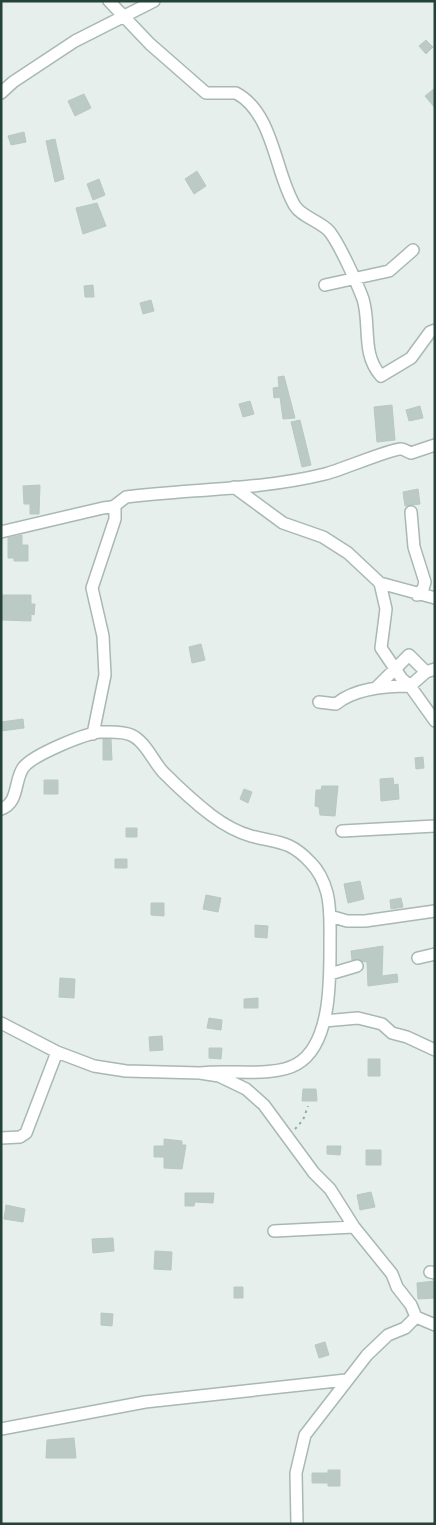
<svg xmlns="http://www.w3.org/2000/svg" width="436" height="1525" viewBox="0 0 436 1525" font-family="Lato,sans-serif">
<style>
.building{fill:#bbcac4;stroke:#b8c9c2}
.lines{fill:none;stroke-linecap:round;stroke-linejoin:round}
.minor-casing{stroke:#a8b8b2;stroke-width:14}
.path{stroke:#86b3a5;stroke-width:2;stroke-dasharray:2.5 4;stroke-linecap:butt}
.minor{stroke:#fff;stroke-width:11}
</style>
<rect width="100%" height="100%" fill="#e6efeb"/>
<!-- building -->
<path class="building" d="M426,40L433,47L426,54L419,46Z
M435,88V108L425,96Z
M84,94L91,108L75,116L68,101Z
M24,132L26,142L11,145L8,136Z
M55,139L64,179L55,182L46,141Z
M197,171L206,186L194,194L185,179Z
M99,179L105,195L93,200L87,184Z
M97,203L106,226L83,234L76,208Z
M93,285L94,297H85L84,286Z
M151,300L154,311L143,314L140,303Z
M284,376L295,418L283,419L280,397L274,398L273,388L279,387L278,377Z
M250,401L254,414L243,417L239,404Z
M392,405L395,440L377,442L374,407Z
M420,406L423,418L409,421L406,410Z
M300,420L311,465L302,467L291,422Z
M40,485L39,514H30V504H24L23,486Z
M418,489L420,504L405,506L403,492Z
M22,535V545H28V561H14V558H8V538Z
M1,595H31V604H35L34,615L31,614V621L1,620Z
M201,644L205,660L192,663L189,647Z
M23,719L24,728L1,731V722Z
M103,739H111L112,760H103Z
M423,757L424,768L416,769L415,758Z
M393,778L394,785L398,784L399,799L381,801L380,779Z
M44,780H58V794H44Z
M322,786H338L335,816L320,815L319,807L315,806L316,790H321Z
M244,789L252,792L248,803L240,799Z
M126,828H137V837H126Z
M115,859H127V868H115Z
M360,881L364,899L348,903L344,884Z
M206,895L221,898L218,912L203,909Z
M401,898L403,907L391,909L390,900Z
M151,903H164V916L151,915Z
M255,925L268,926L267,938L255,937Z
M383,946L382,976L397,974L398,982L368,986L367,962L352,960L351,951Z
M60,978L75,979L74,998L59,997Z
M258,998V1008H244V999Z
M209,1018L222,1020L221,1030L207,1028Z
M162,1036L163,1050L150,1051L149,1037Z
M209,1048H222L221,1059L209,1058Z
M368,1059H380V1076H368Z
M303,1089H316L317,1101H302Z
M164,1139L182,1141V1145H186L182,1169L164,1168V1157H154V1146H164Z
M327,1146H341L340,1155L327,1154Z
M366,1150H381V1165H366Z
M371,1192L375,1207L360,1210L357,1195Z
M185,1193H214L213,1203L195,1202L194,1206H185Z
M6,1205L25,1209L23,1222L4,1219Z
M113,1238L114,1251L93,1253L92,1239Z
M155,1251L172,1252L171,1270L154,1269Z
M434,1281L435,1298L418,1299L417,1283Z
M234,1287H243V1298H234Z
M101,1313L113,1314L112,1326L101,1325Z
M325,1342L329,1355L319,1358L315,1345Z
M74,1438L76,1458H46L47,1440Z
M328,1470H340V1486H328V1483H312V1473H328Z"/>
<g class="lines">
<defs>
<path id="minor" d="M109,1L150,44L206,93H236C274,113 275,174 295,206C302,217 320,221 329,231C339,243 357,283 363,299C371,325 361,354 381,376L411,358L430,332L435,330
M1,93L13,82L75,41L154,1
M325,285L389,271L413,250
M234,487L283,523L323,537L348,553L380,583L435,598
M113,507L126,497C192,489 260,490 325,474C338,471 393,448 401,449C404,449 408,452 411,453L435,445
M411,512L414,547L425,582L423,589L417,595
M1,532L103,508L111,507L115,509V519L92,588L103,636L105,675L93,734
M380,583L386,609L381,648L402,679L410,686L435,721
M377,687L409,655L426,672
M319,702L336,704C355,688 386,686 410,686L426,672L435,669
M1,809C19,803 14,781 23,768C32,755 86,733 101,732C111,732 123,731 131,735C145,741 153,761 163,772C178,787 194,802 211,815C223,824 237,832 251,836C278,843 290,840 311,863C319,871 324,882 327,893C331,908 330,925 330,942C330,977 332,1044 297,1064C273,1078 228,1069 200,1073
M342,831L435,826
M330,916L347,921H365L435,911
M418,958L435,954
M330,974L357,966
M324,1021L358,1018L382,1024L392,1033L407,1037L435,1050
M1,1023L57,1052L94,1066L126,1071L200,1073L219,1076L246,1089L264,1105L314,1173L330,1189L354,1227L392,1274L397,1287L411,1305L416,1317
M1,1138L20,1137L26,1133L57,1052
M274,1231L354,1227
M430,1272L435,1273
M1,1429L145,1402L346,1380
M297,1524L296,1473L305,1435L367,1355L388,1335L405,1328L416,1317L435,1325"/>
</defs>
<!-- minor casing -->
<use href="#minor" class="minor-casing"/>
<!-- path -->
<path class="path" d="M295,1129L303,1120L308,1106"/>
<!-- minor -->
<use href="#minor" class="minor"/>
</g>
<!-- border -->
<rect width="436" height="1525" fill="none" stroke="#24423a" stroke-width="5"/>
</svg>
